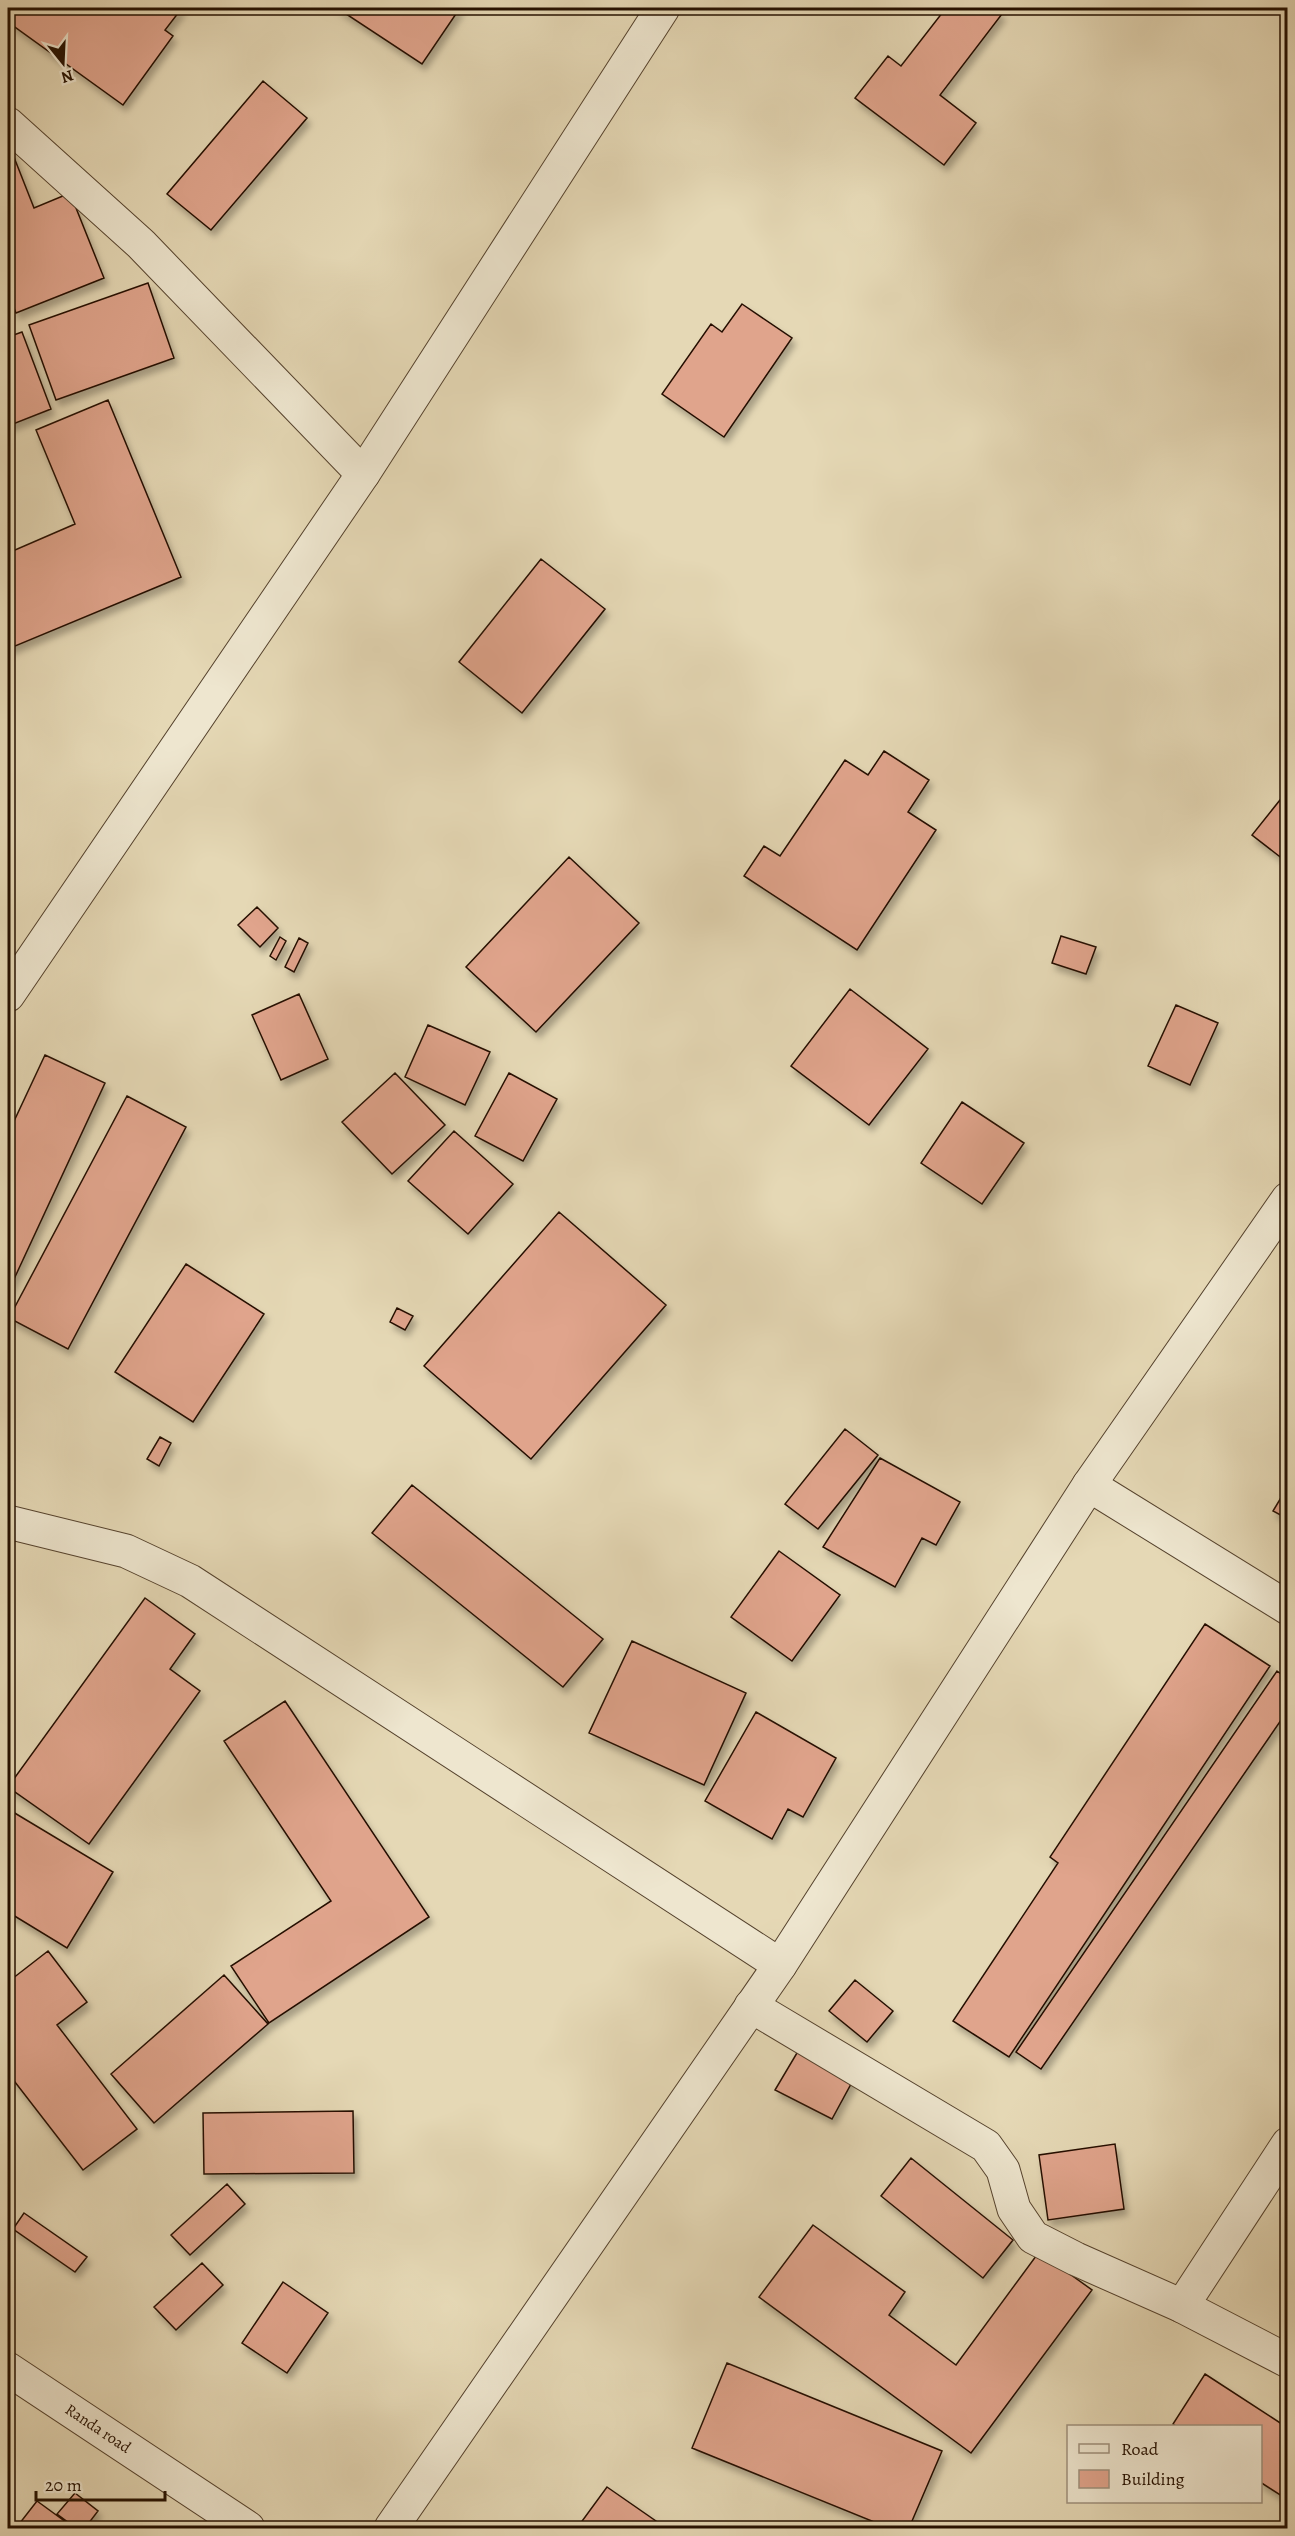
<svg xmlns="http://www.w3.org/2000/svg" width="1295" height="2536" viewBox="0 0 1295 2536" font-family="Alegreya,serif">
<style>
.building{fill:#e0a48c;stroke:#251000;stroke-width:1.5;filter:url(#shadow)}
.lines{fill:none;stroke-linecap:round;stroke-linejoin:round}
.minor-casing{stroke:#55422d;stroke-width:35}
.minor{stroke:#eee6cf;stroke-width:33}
.labels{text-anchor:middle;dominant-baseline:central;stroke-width:5;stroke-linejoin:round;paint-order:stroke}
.street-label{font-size:16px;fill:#251000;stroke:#eee6cf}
</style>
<defs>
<filter id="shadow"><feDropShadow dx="3.5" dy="6" stdDeviation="3" flood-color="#0004"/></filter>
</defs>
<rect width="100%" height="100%" fill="#e5d8b5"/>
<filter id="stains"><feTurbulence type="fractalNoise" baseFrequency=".00333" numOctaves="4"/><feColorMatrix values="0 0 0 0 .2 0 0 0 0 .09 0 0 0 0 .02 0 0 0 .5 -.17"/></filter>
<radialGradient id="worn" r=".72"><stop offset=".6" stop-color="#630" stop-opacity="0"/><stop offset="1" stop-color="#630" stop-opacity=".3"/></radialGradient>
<!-- building -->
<path class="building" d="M8,8H182L165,30L173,36L123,105L8,22Z
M337,8H460L422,64Z
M946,8H993L1002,14L940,95L976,123L944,165L855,98L888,56L901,66Z
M263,81L307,118L211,230L167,194Z
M8,142L34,208L70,193L104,278L16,313L8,293Z
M148,283L174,358L56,400L29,325Z
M742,304L792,338L724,437L662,394L711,324L722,332Z
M22,332L51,409L8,426V337Z
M108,400L181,577L8,649V553L75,524L36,430Z
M541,559L605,609L522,713L459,662Z
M884,751L929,780L908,812L936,830L857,950L744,876L764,846L780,856L845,760L868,775Z
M1288,790V863L1252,835Z
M569,857L639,923L536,1032L466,967Z
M257,907L278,928L260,947L238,925Z
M1061,936L1096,947L1086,974L1052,963Z
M280,937L286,941L276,960L270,956Z
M299,938L308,943L294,972L285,967Z
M850,989L928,1049L869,1125L791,1066Z
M299,994L328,1059L281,1080L252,1015Z
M1176,1005L1218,1023L1190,1085L1148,1066Z
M428,1025L490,1052L465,1105L405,1077Z
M45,1055L105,1083L8,1292V1134Z
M395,1073L445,1125L392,1174L342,1122Z
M509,1073L557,1099L523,1161L475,1136Z
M127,1096L186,1127L68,1349L9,1318Z
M962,1102L1024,1143L982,1204L921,1163Z
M454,1131L513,1184L468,1234L408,1181Z
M559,1212L666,1305L531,1459L424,1366Z
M186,1264L264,1314L193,1422L115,1372Z
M397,1308L413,1316L405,1330L390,1322Z
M845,1429L878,1455L818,1529L785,1504Z
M160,1437L171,1443L159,1466L147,1459Z
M880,1458L960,1502L936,1545L922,1538L895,1587L823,1547Z
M412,1485L603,1639L563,1687L372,1533Z
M1288,1486V1519L1273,1511Z
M779,1551L840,1595L792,1661L731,1617Z
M145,1598L195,1634L170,1669L200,1691L89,1844L8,1787Z
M1205,1624L1270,1666L1009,2057L953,2021L1058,1863L1050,1857Z
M632,1641L746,1693L704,1785L589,1733Z
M1277,1671L1288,1679V1710L1041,2069L1016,2052Z
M285,1701L429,1917L269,2023L231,1966L331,1901L224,1741Z
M756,1712L836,1758L803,1817L788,1809L772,1839L705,1801Z
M8,1809L113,1872L67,1948L8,1912Z
M48,1951L87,2002L57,2025L137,2129L83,2170L8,2073V1982Z
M224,1975L268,2024L154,2123L111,2074Z
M855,1980L893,2011L867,2042L829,2011Z
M810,2031L864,2060L832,2119L775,2090Z
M353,2111L354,2173L204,2174L203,2113Z
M1115,2144L1124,2209L1048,2220L1039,2155Z
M911,2158L1013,2240L983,2278L881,2196Z
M227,2184L245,2204L190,2255L171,2235Z
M24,2213L87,2257L75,2272L13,2229Z
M813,2225L905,2292L889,2315L956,2365L1039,2252L1092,2290L971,2453L759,2297Z
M202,2263L223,2285L176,2330L154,2307Z
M283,2282L328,2313L287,2373L242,2343Z
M727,2363L942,2451L909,2528H889L692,2448Z
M1205,2374L1288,2428V2500L1260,2482V2426H1176L1173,2424Z
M607,2487L666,2528H577Z
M75,2493L98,2511L85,2528H76L57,2514Z
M37,2501L74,2528H16Z"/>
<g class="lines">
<defs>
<g id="minor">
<path d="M8,124L141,244L363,474"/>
<path d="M8,995L363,474L663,8"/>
<path d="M1089,1485L1288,1608"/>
<path d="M8,1522L126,1551L190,1581L780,1965"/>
<path d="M751,2006L986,2146L1003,2170L1014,2209L1033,2237L1076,2259L1182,2306L1288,2361"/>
<path d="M1182,2306L1288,2144"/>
<path id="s1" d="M8,2369L248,2528"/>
<path d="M391,2528L780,1965L1089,1485L1288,1199"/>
</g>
</defs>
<!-- minor casing -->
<use href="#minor" class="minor-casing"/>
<!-- minor -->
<use href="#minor" class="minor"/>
</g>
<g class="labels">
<!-- street labels -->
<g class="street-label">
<text stroke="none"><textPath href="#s1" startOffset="108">Randa road</textPath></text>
</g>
</g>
<!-- margin -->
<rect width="1295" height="2536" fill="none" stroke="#e5d8b5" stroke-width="30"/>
<rect x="9" y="9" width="1277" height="2518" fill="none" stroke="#251000" stroke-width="3"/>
<rect x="15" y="15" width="1265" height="2506" fill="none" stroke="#251000" stroke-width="1.5"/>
<!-- legend -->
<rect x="1067" y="2425" width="195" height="78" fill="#eee6cf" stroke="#9e907c" stroke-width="1.5"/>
<rect x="1079" y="2444" width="30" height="9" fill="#eee6cf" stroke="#9e907c" stroke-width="1.5"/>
<text x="1121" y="2455" font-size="18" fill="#251000">Road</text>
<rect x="1079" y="2470" width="30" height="18" fill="#e0a48c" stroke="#9e907c" stroke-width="1.5"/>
<text x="1121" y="2485" font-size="18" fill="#251000">Building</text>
<!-- north arrow -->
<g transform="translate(63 63) rotate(162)" stroke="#eee6cf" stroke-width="4.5" paint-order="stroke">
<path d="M0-4.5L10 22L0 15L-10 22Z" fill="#251000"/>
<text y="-9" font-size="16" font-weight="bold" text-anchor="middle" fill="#251000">N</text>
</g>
<!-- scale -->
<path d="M36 2491v9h129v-9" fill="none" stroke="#251000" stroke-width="3"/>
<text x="45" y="2491" font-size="18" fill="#251000" stroke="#eee6cf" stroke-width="4.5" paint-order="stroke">20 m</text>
<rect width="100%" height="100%" filter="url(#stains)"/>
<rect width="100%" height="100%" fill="url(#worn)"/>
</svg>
